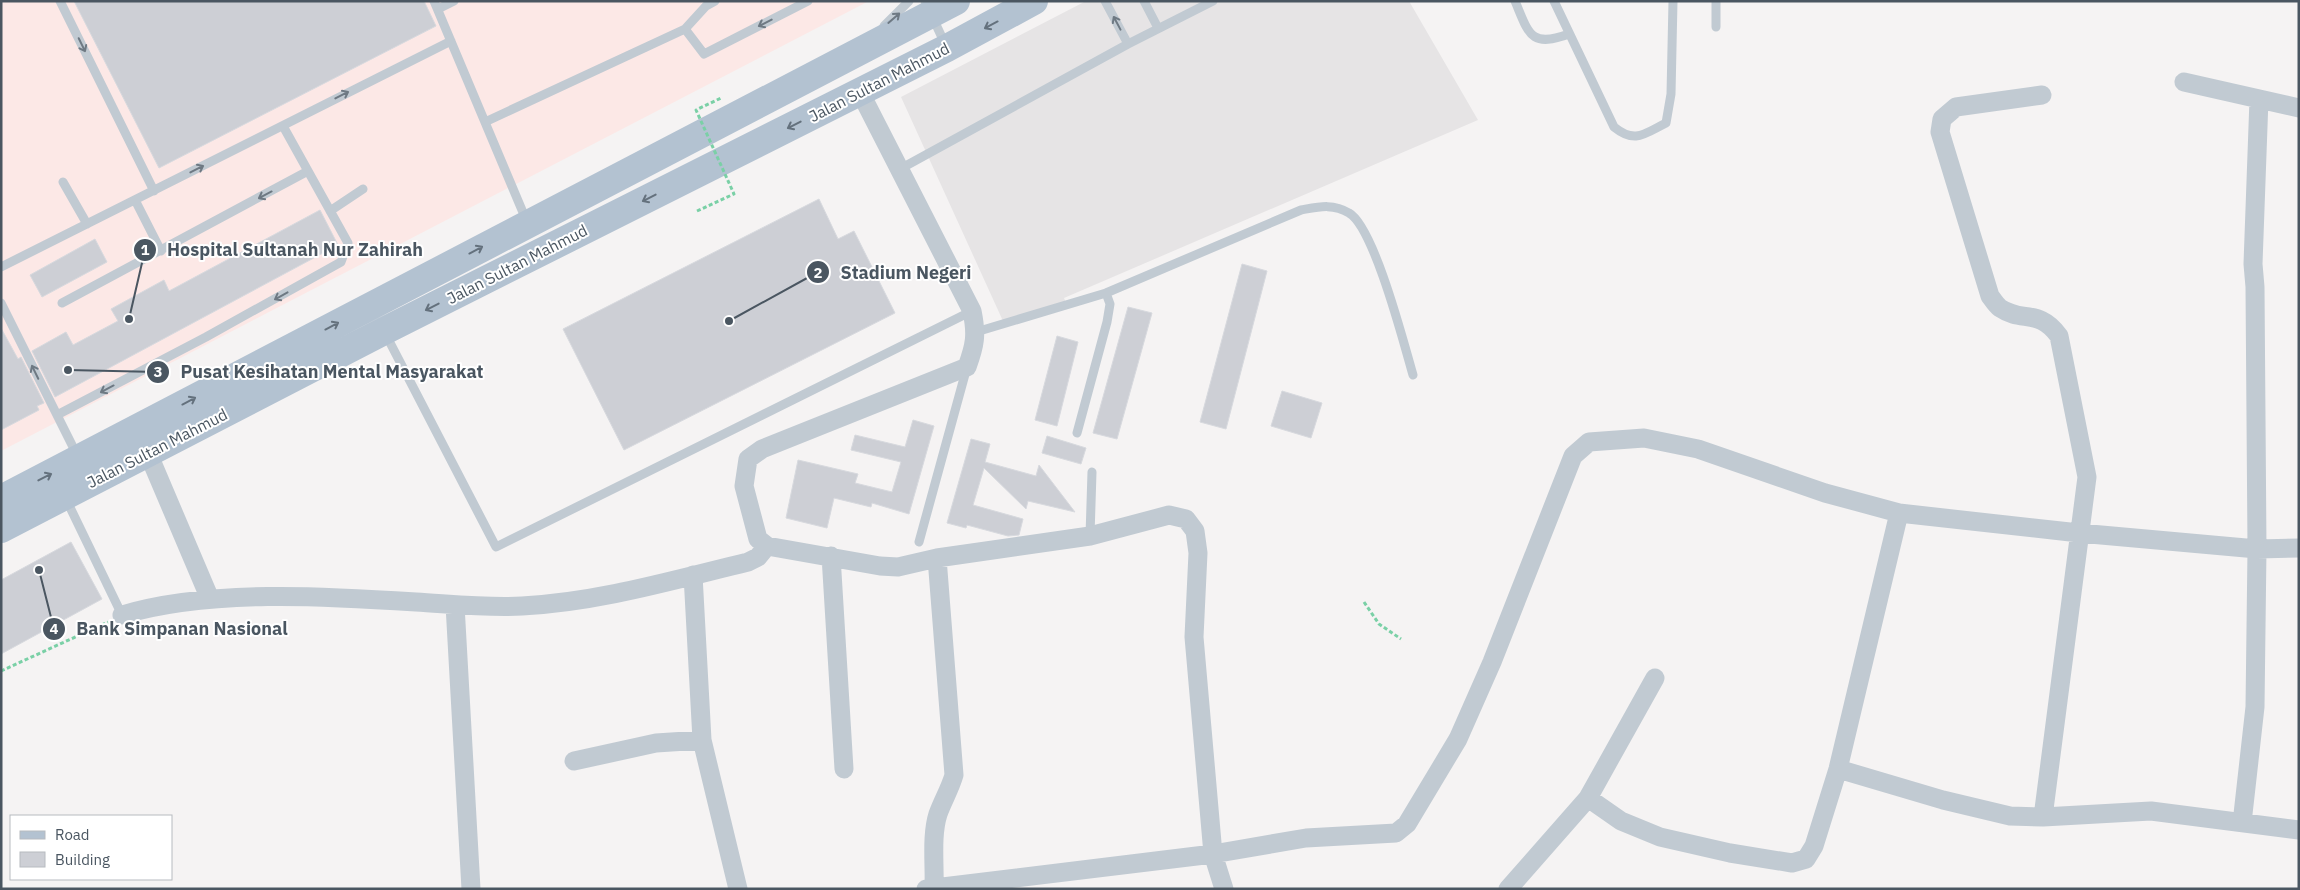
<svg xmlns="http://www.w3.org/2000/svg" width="2300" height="890" viewBox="0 0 2300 890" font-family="'IBM Plex Sans',sans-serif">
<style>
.education{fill:#e6e4e5}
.medical{fill:#fce8e6}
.building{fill:#cdcfd5;stroke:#d7d9de}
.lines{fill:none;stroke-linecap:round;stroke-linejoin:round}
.path{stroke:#7ad0a6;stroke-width:3;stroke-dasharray:4 2.5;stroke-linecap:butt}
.service{stroke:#c1cad2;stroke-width:9}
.minor{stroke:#c1cad2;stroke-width:19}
.primary{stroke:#b3c2d1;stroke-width:28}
.path-bridge{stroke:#7ad0a6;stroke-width:3;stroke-dasharray:4 2.5;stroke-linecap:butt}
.oneway{stroke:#6e7983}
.oneway2{stroke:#64717d}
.labels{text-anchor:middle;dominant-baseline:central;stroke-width:4;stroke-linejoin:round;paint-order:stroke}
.street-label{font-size:16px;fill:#4a5661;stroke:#fff}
.leader{fill:none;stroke:#4a5661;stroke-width:2}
.callout-dot{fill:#4a5661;stroke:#fff;stroke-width:2}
.mark-label{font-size:15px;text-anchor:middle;font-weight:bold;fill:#fff}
.callout-label{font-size:18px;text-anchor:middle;font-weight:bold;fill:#4a5661;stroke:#fff;stroke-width:4;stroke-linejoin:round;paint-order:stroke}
</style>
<rect width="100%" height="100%" fill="#f5f3f3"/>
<!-- education -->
<path class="education" d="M1086,1H1409L1478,120L1064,298L1066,303L1003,321L901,97Z"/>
<!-- medical -->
<path class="medical" d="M1,1H869L1,451Z"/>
<!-- building -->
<path class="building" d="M74,1H424L436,26L159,168Z
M819,199L838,239L854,231L895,313L624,450L563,329Z
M320,210L338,245L55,397L32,351L66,332L73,345L118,321L111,309L164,280L169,291Z
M95,239L107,262L42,297L30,275Z
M1242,264L1267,271L1226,429L1200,422Z
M1128,307L1152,313L1117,439L1093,433Z
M1,328L18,359L21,357L44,403L37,406L39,410L1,430Z
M1057,336L1078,342L1057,426L1035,420Z
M1282,391L1322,403L1311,438L1271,426Z
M913,420L934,426L909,514L872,503L871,507L834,498L827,528L786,518L798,460L858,474L855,483L892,492L901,462L851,450L855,435L905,447Z
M1047,436L1086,448L1081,464L1042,453Z
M971,439L990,444L985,462L1036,476L1039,465L1075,512L1028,501L1026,509L984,468L973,505L1023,519L1019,535L1008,536L967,525L966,528L947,523Z
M71,542L102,599L1,654V580Z"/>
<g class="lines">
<!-- path -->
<path class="path" d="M1364,602L1379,624L1401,639
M1,671L108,622"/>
<!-- service -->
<path class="service" d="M60,1L154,191
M434,1L527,222
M925,1L946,46
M1105,1L1128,44
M1144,1L1158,28
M1515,1C1529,34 1530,48 1569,34
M1554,1L1614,127C1635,144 1644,134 1666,123L1671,94L1673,1
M438,9L454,1
M884,26L909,1
M1716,27V1
M685,29L704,54L808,1
M485,122L685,29L706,6L715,1
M900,169L1128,44L1213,1
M63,182L87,224
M135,200L161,251
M330,211L363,189
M1,267L451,41
M1,303L77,455
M62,303L308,171
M976,332L1106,293L1301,210C1318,207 1333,203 1349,213C1374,227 1404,344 1413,375
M385,333L496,547L972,311
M57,415L206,337L341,262L348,243L283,126
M1077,433L1107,322L1110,304L1106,293
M66,499L122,615
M1090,536L1092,472
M919,542L967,367"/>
<!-- minor -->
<path class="minor" d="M2184,82L2299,108
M860,92L972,311C977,335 975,345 967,367L762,449L748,459L744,486L758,539L767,546L880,566L898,567L937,558L1090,536L1169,515L1186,519L1195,531L1198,553L1194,637L1213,854L1224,889
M2042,95L1956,107L1942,119L1940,132L1990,296C1993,300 1996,305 2000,308C2022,323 2039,308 2059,336L2087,477L2043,817
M148,453L210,599
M831,556L844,769
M693,575L702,740L738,889
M455,605L471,889
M122,615C209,589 325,596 416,602C451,604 487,608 522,606C599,602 673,580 748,562L758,557L767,546
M574,761L656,743L702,740
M1838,769L1943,800L2010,816L2043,817L2151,811L2299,830
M1588,798L1621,821L1660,837L1730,853L1792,863L1806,859L1814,846L1838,769L1899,513L2079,533L2257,549L2299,548
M2242,823L2255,707L2257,549L2255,287L2253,264L2259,99
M934,888C935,865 931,836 938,814C943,800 950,789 954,775L937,558
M926,889L1213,854L1306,838L1396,833L1407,824L1458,739L1492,662L1573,456L1589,442L1644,438L1698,449L1825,493L1899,513
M1508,889L1588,798L1655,678"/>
<!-- primary -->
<path class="primary" d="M1,499L956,1
M1,529L384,331L947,48L1034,1"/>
<!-- path-bridge -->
<path class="path-bridge" d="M697,211L734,194L696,110L721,98"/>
</g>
<!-- one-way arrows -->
<defs><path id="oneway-shaft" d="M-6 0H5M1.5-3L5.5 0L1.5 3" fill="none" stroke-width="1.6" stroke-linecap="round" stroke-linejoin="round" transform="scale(1.25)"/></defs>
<g class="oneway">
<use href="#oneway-shaft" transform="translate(894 18) rotate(-41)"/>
<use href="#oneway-shaft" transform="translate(765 23) rotate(153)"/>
<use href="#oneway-shaft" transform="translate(1117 23) rotate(-118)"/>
<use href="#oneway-shaft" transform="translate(82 45) rotate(64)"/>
<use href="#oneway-shaft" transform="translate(342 95) rotate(-27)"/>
<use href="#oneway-shaft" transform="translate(197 169) rotate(-27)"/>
<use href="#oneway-shaft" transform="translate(265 195) rotate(152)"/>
<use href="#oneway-shaft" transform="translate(281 296) rotate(151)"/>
<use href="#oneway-shaft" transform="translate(35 372) rotate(-116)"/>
<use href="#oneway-shaft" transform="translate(107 389) rotate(152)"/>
</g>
<g class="oneway2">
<use href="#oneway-shaft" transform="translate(991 25) rotate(152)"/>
<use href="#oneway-shaft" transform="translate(794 125) rotate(153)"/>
<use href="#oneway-shaft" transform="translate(649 198) rotate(153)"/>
<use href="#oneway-shaft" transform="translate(476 250) rotate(-28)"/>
<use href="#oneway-shaft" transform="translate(432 307) rotate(153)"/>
<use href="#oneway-shaft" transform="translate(332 326) rotate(-28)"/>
<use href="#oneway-shaft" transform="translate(189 401) rotate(-28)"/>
<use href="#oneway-shaft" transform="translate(45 477) rotate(-27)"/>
</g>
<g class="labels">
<!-- street labels -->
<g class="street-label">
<text transform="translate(879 82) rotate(-27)">Jalan Sultan Mahmud</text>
<text transform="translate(517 264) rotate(-27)">Jalan Sultan Mahmud</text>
<text transform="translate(157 448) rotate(-27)">Jalan Sultan Mahmud</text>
</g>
</g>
<!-- callouts -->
<path class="leader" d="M129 319L145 250M729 321L818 272M68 370L158 372M39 570L54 629"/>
<g class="callout-dot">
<circle cx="129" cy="319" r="5"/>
<circle cx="729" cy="321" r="5"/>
<circle cx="68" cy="370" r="5"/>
<circle cx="39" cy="570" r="5"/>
<circle cx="145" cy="250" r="12"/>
<circle cx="818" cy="272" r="12"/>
<circle cx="158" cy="372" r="12"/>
<circle cx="54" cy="629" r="12"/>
</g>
<g class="mark-label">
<text x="145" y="255">1</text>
<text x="818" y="278">2</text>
<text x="158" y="377">3</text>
<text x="54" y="634">4</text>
</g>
<g class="callout-label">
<text x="295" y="256">Hospital Sultanah Nur Zahirah</text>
<text x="906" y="279">Stadium Negeri</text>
<text x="332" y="378">Pusat Kesihatan Mental Masyarakat</text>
<text x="182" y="635">Bank Simpanan Nasional</text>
</g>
<!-- border -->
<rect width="2300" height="890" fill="none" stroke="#4a5661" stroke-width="5"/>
<!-- legend -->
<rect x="10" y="815" width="162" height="65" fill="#ffffff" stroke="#b7bbc0"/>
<rect x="20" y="831" width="25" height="8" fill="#b3c2d1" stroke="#b7bbc0"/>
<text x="55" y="840" font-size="15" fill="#4a5661">Road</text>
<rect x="20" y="852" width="25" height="15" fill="#cdcfd5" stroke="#b7bbc0"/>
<text x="55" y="865" font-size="15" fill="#4a5661">Building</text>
</svg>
